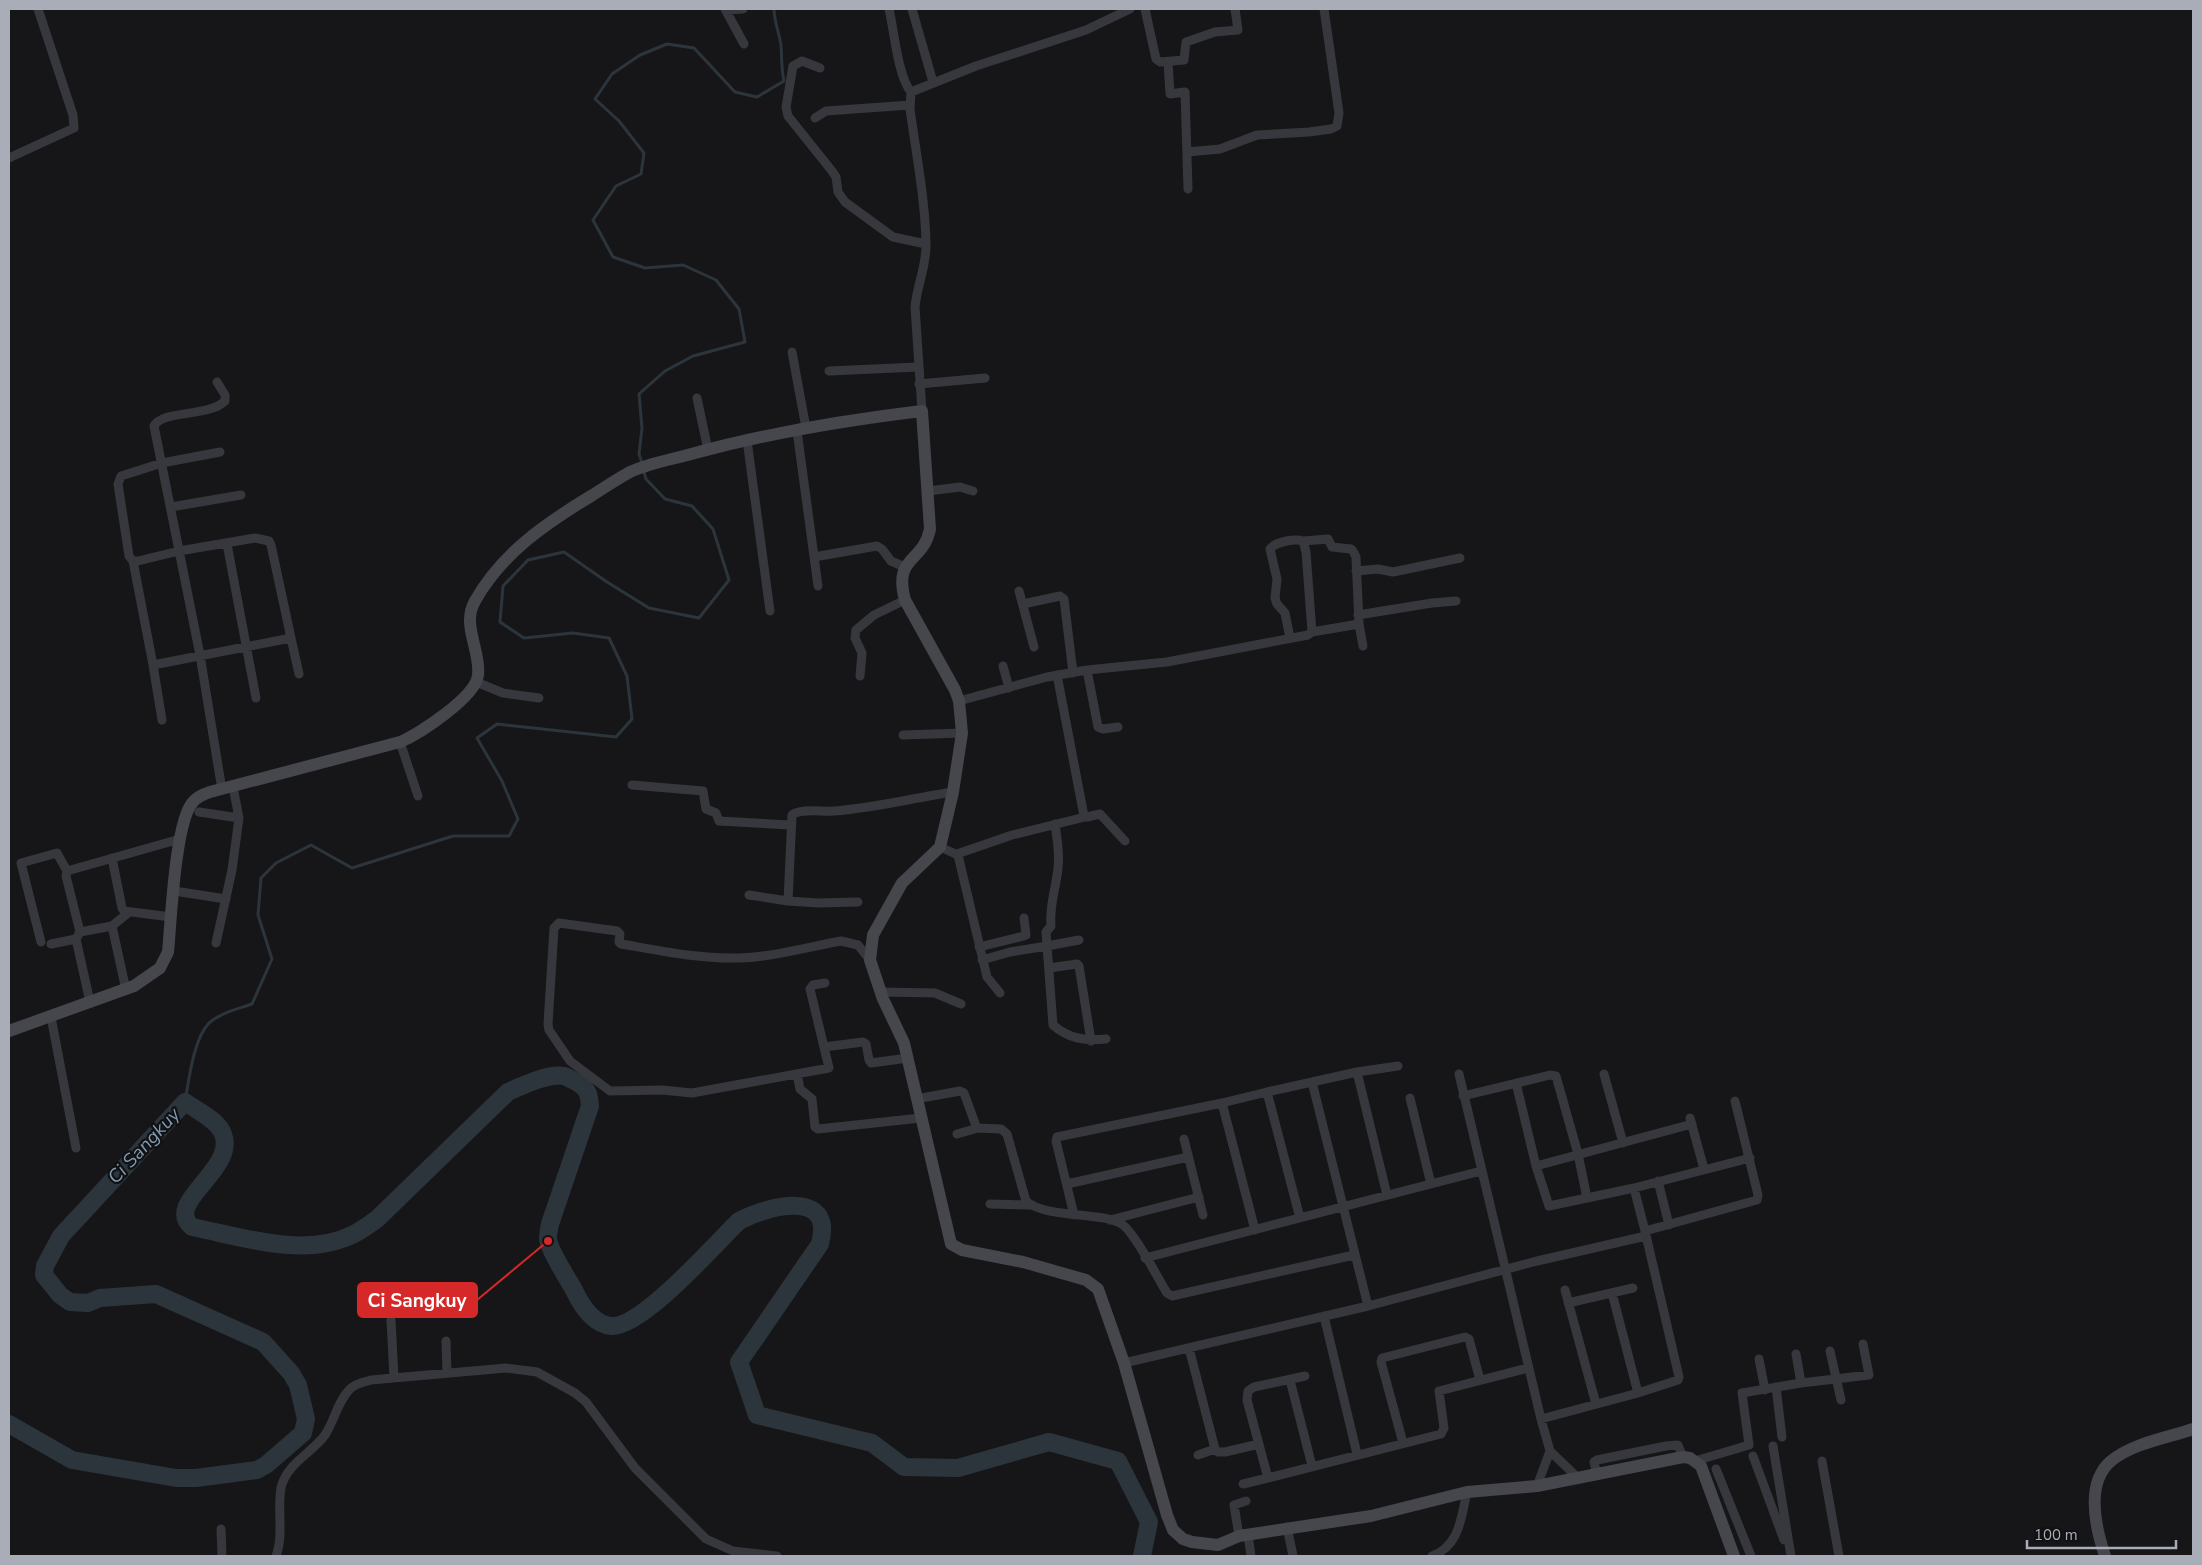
<svg xmlns="http://www.w3.org/2000/svg" width="2202" height="1565" viewBox="0 0 2202 1565" font-family="'Nunito Sans',sans-serif">
<style>
.lines{fill:none;stroke-linecap:round;stroke-linejoin:round}
.stream{stroke:#2c353c;stroke-width:3}
.river{stroke:#2c353c;stroke-width:18}
.street{stroke:#37383d;stroke-width:9}
.secondary{stroke:#45474d;stroke-width:12}
.labels{text-anchor:middle;dominant-baseline:central;stroke-width:4.5;stroke-linejoin:round;paint-order:stroke}
.water-label{font-size:19px;font-style:italic;fill:#7f9bb3;stroke:#111113}
.leader{fill:none;stroke:#d62828;stroke-width:2}
.callout-dot{fill:#d62828;stroke:#111113;stroke-width:2}
.callout{fill:#d62828;stroke:#d62828;stroke-width:2}
.callout-label{font-size:19px;text-anchor:middle;font-weight:bold;fill:#fff}
</style>
<rect width="100%" height="100%" fill="#161618"/>
<g class="lines">
<!-- stream -->
<path class="stream" d="M642,463L639,454L642,428L639,394L665,371L693,356L745,342L739,309L716,280L683,265L645,268L613,257L593,220L616,186L641,174L644,153L619,121L595,99L612,74L640,55L667,44L694,48L735,92L757,97L784,81C781,68 782,57 781,45C779,32 774,21 774,9
M185,1102C189,1080 193,1040 209,1023C220,1013 238,1009 252,1004L272,959L258,915L261,878L276,863L311,845L352,868L453,836H509L518,819L502,781L477,738L497,724L616,737L632,719L627,676L609,638L573,633L524,638L500,622L503,586L528,560L564,552L607,582L649,608L699,618L729,580L713,529L692,506L665,499L646,479L643,469"/>
<!-- river -->
<path class="river" d="M9,1424L72,1460L176,1478H196L257,1470L266,1465L303,1433L306,1419L298,1385L291,1373L263,1342L156,1294L100,1298L88,1303L70,1302L60,1295L44,1275L45,1266L61,1236L185,1102C196,1110 218,1120 223,1134C237,1170 163,1202 192,1227C243,1237 305,1259 354,1234C362,1230 370,1224 377,1219L508,1092C521,1086 549,1073 564,1076C568,1077 572,1080 575,1081C587,1088 589,1092 590,1106L550,1224C549,1229 548,1234 548,1239C549,1250 568,1279 574,1290C581,1305 593,1324 611,1326C641,1329 716,1243 739,1221C767,1206 835,1188 820,1244L739,1362L757,1415L872,1443L904,1467L958,1468L1049,1442L1118,1461L1149,1522L1142,1556"/>
<!-- street -->
<path class="street" d="M725,9L744,44
M889,9C894,30 898,77 911,92
M912,9L933,82
M1145,9L1156,59L1160,62L1184,60L1186,42L1215,32L1238,30L1235,9
M726,10L743,9
M1168,62L1170,94L1185,92L1188,189
M820,68L802,61L793,66L786,107L788,116L832,171L836,177L838,192L845,202L893,237L926,244
M815,118L826,111L910,105
M1187,152L1220,149L1257,135L1309,132L1331,129L1337,126L1339,113L1324,9
M9,158L74,128L73,115L38,9
M792,352L806,428
M829,371L918,367
M217,382L225,395V401C209,417 162,410 154,426L200,655L222,790
M919,384L985,378
M697,398L708,450
M922,411L915,307C917,285 927,265 926,243C925,198 916,153 910,109L911,92L976,66L1086,30L1130,9
M797,431L818,586
M747,440L770,611
M928,491L960,487L973,491
M171,507L241,495
M1303,541L1328,539L1332,547L1351,549L1353,551L1356,557L1359,624L1312,632
M227,544L256,698
M814,557L877,546L882,549L891,561L905,567
M133,561L153,665L291,638L271,545L269,541L255,538L179,551L138,561H133L129,556L118,484L121,476L162,463L220,452
M1356,571L1378,569L1393,572L1460,558
M1019,591L1034,647
M1023,604L1060,596L1064,599L1073,673
M1358,615L1432,603L1456,601
M1359,624L1363,646
M291,638L299,674
M153,665L162,720
M1003,666L1009,688
M1087,670L1098,727L1103,729L1118,727
M1057,675L1084,816L1087,817L1100,814L1125,841
M860,676L862,653L855,638L856,630L874,615L905,600
M476,682L503,693L539,698
M959,701L1047,677L1087,670L1167,662L1308,635L1312,632L1306,552L1303,541C1295,538 1275,542 1270,549L1277,579L1275,598L1277,604L1285,613L1290,638
M903,735L962,733
M400,742L418,796
M632,785L703,791L706,809L716,813L719,821L790,825
M199,812L239,818
M1055,824C1057,839 1060,853 1058,868C1056,889 1049,905 1051,926L1046,932L1047,946L1079,940
M940,847L958,855L987,977L1000,993
M957,854L1012,835L1085,817
M112,858L122,908L124,911L171,917
M174,891L226,899
M749,895L788,901
M858,902L818,903L788,901L792,815C801,808 822,812 834,811C874,808 913,798 953,792
M112,926L126,990
M80,932L66,876L67,871L180,839
M41,942L21,863L57,853L67,871
M216,943L232,870L239,818L233,787
M51,944L76,939
M979,947L1024,936L1026,935L1024,918
M982,960L1010,952L1047,946L1053,1025C1069,1039 1085,1041 1106,1039
M1049,968L1077,964L1079,966L1091,1041
M825,983L813,985L810,989L829,1068L692,1093L662,1090L610,1091L570,1061L549,1030L548,1024L554,928L559,923L617,931L620,934L619,942L621,944C661,951 699,959 739,958C773,957 808,947 841,941L858,945L870,960
M880,992L935,993L961,1004
M90,1002L76,939L80,932L112,926L128,913
M51,1017L76,1148
M824,1047L863,1042L866,1044L869,1060L871,1063L908,1058
M1357,1072L1387,1195
M797,1074L800,1089L812,1099L815,1127L818,1129L921,1118
M1459,1074L1541,1419L1550,1451L1578,1478
M1604,1074L1623,1143
M1312,1082L1368,1306
M1516,1083L1536,1166
M1267,1092L1357,1072L1398,1066
M1463,1096L1550,1075L1556,1076L1578,1154L1587,1198L1634,1188L1750,1158
M1410,1098L1431,1184
M916,1099L960,1091L964,1093L976,1126L978,1128L1001,1129L1007,1134L1026,1201C1046,1219 1104,1211 1123,1225C1136,1235 1157,1277 1167,1293L1172,1296L1354,1255
M1690,1118L1704,1169
M957,1134L978,1128
M1184,1139L1203,1215
M1658,1181L1669,1225
M1067,1184L1188,1157
M1634,1188L1645,1231
M1587,1198L1549,1206L1536,1166L1692,1124
M990,1204L1030,1205
M1074,1215L1056,1141L1057,1137L1222,1103
M1110,1220L1199,1197
M1255,1230L1222,1103L1267,1092L1300,1218
M1145,1258L1481,1171
M1565,1290L1596,1404
M1612,1293L1638,1393
M1568,1303L1633,1288
M1324,1316L1357,1454
M391,1320L394,1378
M446,1341L447,1373
M1189,1348L1215,1449L1218,1452H1225L1259,1444
M1830,1351L1841,1400
M1796,1354L1801,1383
M1759,1359L1765,1390
M1124,1363L1368,1306L1537,1261L1646,1236
M1305,1376L1254,1387L1248,1391L1247,1400L1268,1478L1441,1434L1444,1428L1439,1391L1528,1368
M1290,1380L1312,1466
M1776,1387L1782,1437
M1541,1419L1638,1393L1678,1380L1679,1377L1645,1231L1757,1200L1758,1195L1735,1101
M1403,1443L1381,1362L1382,1358L1465,1337L1469,1339L1480,1380
M1773,1446L1791,1556
M1198,1455L1215,1449
M1753,1456L1784,1540
M1695,1461L1749,1445L1742,1393L1801,1383L1869,1375L1863,1344
M1822,1461L1839,1556
M1716,1469L1751,1556
M1597,1474L1594,1462L1597,1460L1666,1446L1678,1445L1683,1457
M1243,1484L1268,1478
M1537,1486L1550,1451
M1287,1527L1293,1556
M221,1529L222,1556
M1248,1535L1251,1556
M1239,1536L1234,1505L1246,1501
M276,1556C284,1535 277,1510 281,1488C286,1464 312,1453 325,1435C335,1420 337,1402 350,1389C356,1383 364,1382 371,1380L506,1368L537,1372L575,1393L586,1402L635,1468L706,1539L733,1551L777,1556
M1432,1556C1460,1546 1461,1517 1467,1492"/>
<!-- secondary -->
<path class="secondary" d="M9,1031L134,986L160,968L168,952C171,922 175,821 193,802C197,797 204,794 210,792L400,742C419,734 476,697 478,675C481,650 461,625 475,601C502,553 545,524 591,496C604,488 617,479 630,472C650,463 674,459 695,453C769,433 846,420 922,411L930,529C923,564 893,555 905,600L955,690L959,701L962,733L953,792L940,847L902,883L873,935L870,960L883,999L904,1043L951,1244L962,1250L1023,1262L1086,1280L1098,1289L1124,1363L1167,1515L1173,1530L1183,1539L1192,1542L1218,1545L1239,1536L1371,1516L1467,1492L1537,1486L1683,1457L1690,1458L1701,1466L1734,1556
M2105,1556C2096,1529 2085,1483 2111,1461C2133,1443 2167,1438 2193,1429"/>
</g>
<g class="labels">
<!-- water labels -->
<g class="water-label">
<text transform="translate(144 1146) rotate(-47)">Ci Sangkuy</text>
</g>
</g>
<!-- callouts -->
<path class="leader" d="M548 1241L477 1300"/>
<circle class="callout-dot" cx="548" cy="1241" r="5"/>
<rect class="callout" x="358" y="1283" width="119" height="34" rx="5"/>
<g class="callout-label">
<text x="417" y="1307">Ci Sangkuy</text>
</g>
<!-- border -->
<rect width="2202" height="1565" fill="none" stroke="#a8adb8" stroke-width="20"/>
<!-- scale -->
<path d="M2027 1540v8h149v-8" fill="none" stroke="#a8adb8" stroke-width="2.5"/>
<text x="2034" y="1540" font-size="15" fill="#a8adb8" stroke="#111113" stroke-width="4" paint-order="stroke">100 m</text>
</svg>
